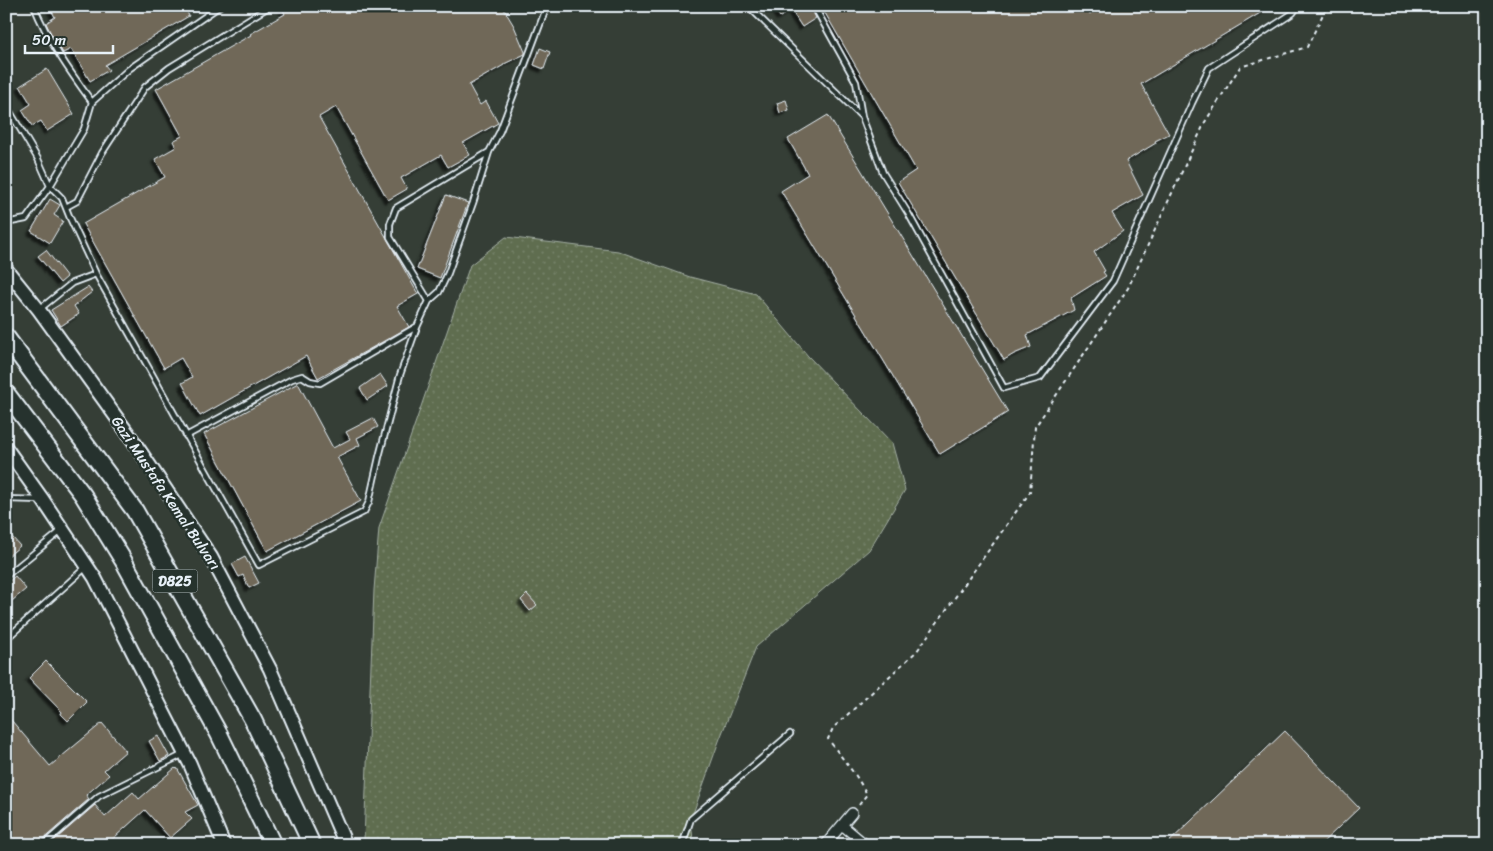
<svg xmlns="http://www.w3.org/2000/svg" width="1493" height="851" viewBox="0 0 1493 851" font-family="Sriracha,sans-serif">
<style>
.grass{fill:url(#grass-dots);stroke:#a4afa4}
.building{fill:#706858;stroke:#e8f1f8;filter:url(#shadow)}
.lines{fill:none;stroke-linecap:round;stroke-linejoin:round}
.lane-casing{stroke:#e8f1f8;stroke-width:8}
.street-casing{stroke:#e8f1f8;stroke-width:12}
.secondary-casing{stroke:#e8f1f8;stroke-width:16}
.highway-casing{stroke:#e8f1f8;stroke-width:20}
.path{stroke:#e8f1f8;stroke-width:2;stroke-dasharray:4 4;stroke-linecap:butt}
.lane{stroke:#26332d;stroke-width:4.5}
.street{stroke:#26332d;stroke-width:9}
.secondary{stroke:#26332d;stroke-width:12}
.highway{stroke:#26332d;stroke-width:16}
.labels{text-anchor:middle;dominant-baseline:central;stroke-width:5;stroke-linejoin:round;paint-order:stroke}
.shield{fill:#26332d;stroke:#aeb8bb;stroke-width:1}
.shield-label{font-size:14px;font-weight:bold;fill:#e8f1f8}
.street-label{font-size:15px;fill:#e8f1f8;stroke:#26332d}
</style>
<defs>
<pattern id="grass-dots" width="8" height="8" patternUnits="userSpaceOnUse" patternTransform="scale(1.25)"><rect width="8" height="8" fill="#5f6d4f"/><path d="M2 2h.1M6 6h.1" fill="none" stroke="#768269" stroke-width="1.8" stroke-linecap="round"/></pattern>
<filter id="shadow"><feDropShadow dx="-3.5" dy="3.5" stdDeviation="1" flood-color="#0009"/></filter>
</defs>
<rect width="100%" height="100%" fill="#353e36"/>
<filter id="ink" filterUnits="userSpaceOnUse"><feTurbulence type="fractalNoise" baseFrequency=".02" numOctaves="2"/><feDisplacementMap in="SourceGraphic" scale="10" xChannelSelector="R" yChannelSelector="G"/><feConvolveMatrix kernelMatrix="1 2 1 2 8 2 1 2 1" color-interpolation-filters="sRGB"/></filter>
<g filter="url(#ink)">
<!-- grass -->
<path class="grass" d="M506,237L618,251L690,277L756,294L808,356L892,443L905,490L869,550L756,647L719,741L691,819L693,841L691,845H366L364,840L374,590L379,528L470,265Z"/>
<!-- building -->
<path class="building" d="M49,6H184L189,16L105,65L109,70L90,81L71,49L63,53L49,30L46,23L55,17Z
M281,6H502L514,26L525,52V54L504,64V65L469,85L480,105L486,101L498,123L463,143L470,155L448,167L441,155L401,178L407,189L388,200L336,107L319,117L418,294L397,306L409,327L318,378L306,356L200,416L182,383L192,377L181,358L164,368L83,224L165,177L155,159L176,147L173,141L182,136L156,89L251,35L250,34L285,14Z
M773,6H810L816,18L802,27L791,10L780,17Z
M819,6H1084L1090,15L1099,6H1272L1141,84L1169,134L1155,141L1156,143L1126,161L1143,195L1112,213L1123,231L1094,252L1105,271L1103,272L1106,276L1071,298L1074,310L1027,335L1031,347L1014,354L1004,360L898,182L916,170L825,13L823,14Z
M540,48L550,52L544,69L534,65Z
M47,69L74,114L47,131L41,121L32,126L22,110L31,104L20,86Z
M786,100L789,110L780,113L777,103Z
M828,115L1008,412L940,454L781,191L808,174L788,139Z
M446,195L468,203L440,278L417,269Z
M50,199L60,205L54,215L63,221L50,243L31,231Z
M46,250L67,277L60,283L38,256Z
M88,287L92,292L74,306L79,314L61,326L51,310Z
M380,374L388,386L367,400L360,388Z
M298,383L333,448L350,439L346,432L373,418L378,427L357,438L360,445L337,457L361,501L267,551L204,434Z
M6,530L20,546L6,558Z
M245,557L259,583L249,588L243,575L239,577L232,564Z
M15,576L26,589L6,606V584Z
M527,594L537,605L530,611L521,600Z
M46,661L87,702L68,721L61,714L62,712L29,678Z
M6,714L50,766L102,723L126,751L104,770L109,775L86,795L89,799L40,842L39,845H6Z
M1285,731L1359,808L1320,845H1166Z
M158,736L169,756L160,761L149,741Z
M175,768L176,769L177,768L198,805L185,812L192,819L170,838L145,810L106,845H49L95,805L105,817L133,792L139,799Z"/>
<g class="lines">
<defs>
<path id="lane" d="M34,6C48,41 70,72 92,102
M748,6L862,117
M814,6L856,82L862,117L883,173L908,213L1004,388L1040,378L1113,281L1192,103L1209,68L1293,13L1298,6
M6,105L38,159L50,186L62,198L70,218L96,274L259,565L364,512L369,502L379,457L400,375L417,327L429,301L439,292L448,273L473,203L489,152L500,131L547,6
M66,207L77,201L102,153L145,87L169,68L270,6
M6,223L26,219L50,186L84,129L92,102L129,69L220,6
M429,301L390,237V224L396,208L489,152
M41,308L72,283L96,274
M186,436L292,379L302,376L310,381L320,383L416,327
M6,499L40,500
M6,576L61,531
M6,639L85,568
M43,845L99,796L184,754
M682,845L691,819L790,734"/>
<path id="street" d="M842,825L866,845
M825,845L852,813"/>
<path id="secondary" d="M6,269L39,310L132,439L211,557L270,669L346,845
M6,448L43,500L95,578L190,764L224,845"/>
<path id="highway" d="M6,337L135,511L253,720L312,845
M6,393L83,495L123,560L219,734L273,845"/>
</defs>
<!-- lane casing -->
<use href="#lane" class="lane-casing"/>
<!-- street casing -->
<use href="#street" class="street-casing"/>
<!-- secondary casing -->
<use href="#secondary" class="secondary-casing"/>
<!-- highway casing -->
<use href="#highway" class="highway-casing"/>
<!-- path -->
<path class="path" d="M859,805L867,794L856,776L828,739L833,728L917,651L1030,492L1035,427L1128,288L1205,122L1240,67L1307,47L1327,6"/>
<!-- lane -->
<use href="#lane" class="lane"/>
<!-- street -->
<use href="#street" class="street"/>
<!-- secondary -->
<use href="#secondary" class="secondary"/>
<!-- highway -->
<use href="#highway" class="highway"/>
</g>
</g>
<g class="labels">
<!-- shield labels -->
<rect class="shield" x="152.5" y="569.5" width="45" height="23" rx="4"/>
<g class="shield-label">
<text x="175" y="581">D825</text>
</g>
<!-- street labels -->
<g class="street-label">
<text transform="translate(166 493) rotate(56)">Gazi Mustafa Kemal Bulvarı</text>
</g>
</g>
<!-- margin -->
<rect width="1493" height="851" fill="none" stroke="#26332d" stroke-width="25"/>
<rect x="12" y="12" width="1468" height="826" fill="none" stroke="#e8f1f8" stroke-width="2" filter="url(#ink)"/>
<!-- scale -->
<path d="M25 45v8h88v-8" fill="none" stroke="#e8f1f8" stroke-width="2.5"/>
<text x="32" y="45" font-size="15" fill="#e8f1f8" stroke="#26332d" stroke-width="4" paint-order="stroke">50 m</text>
</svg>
